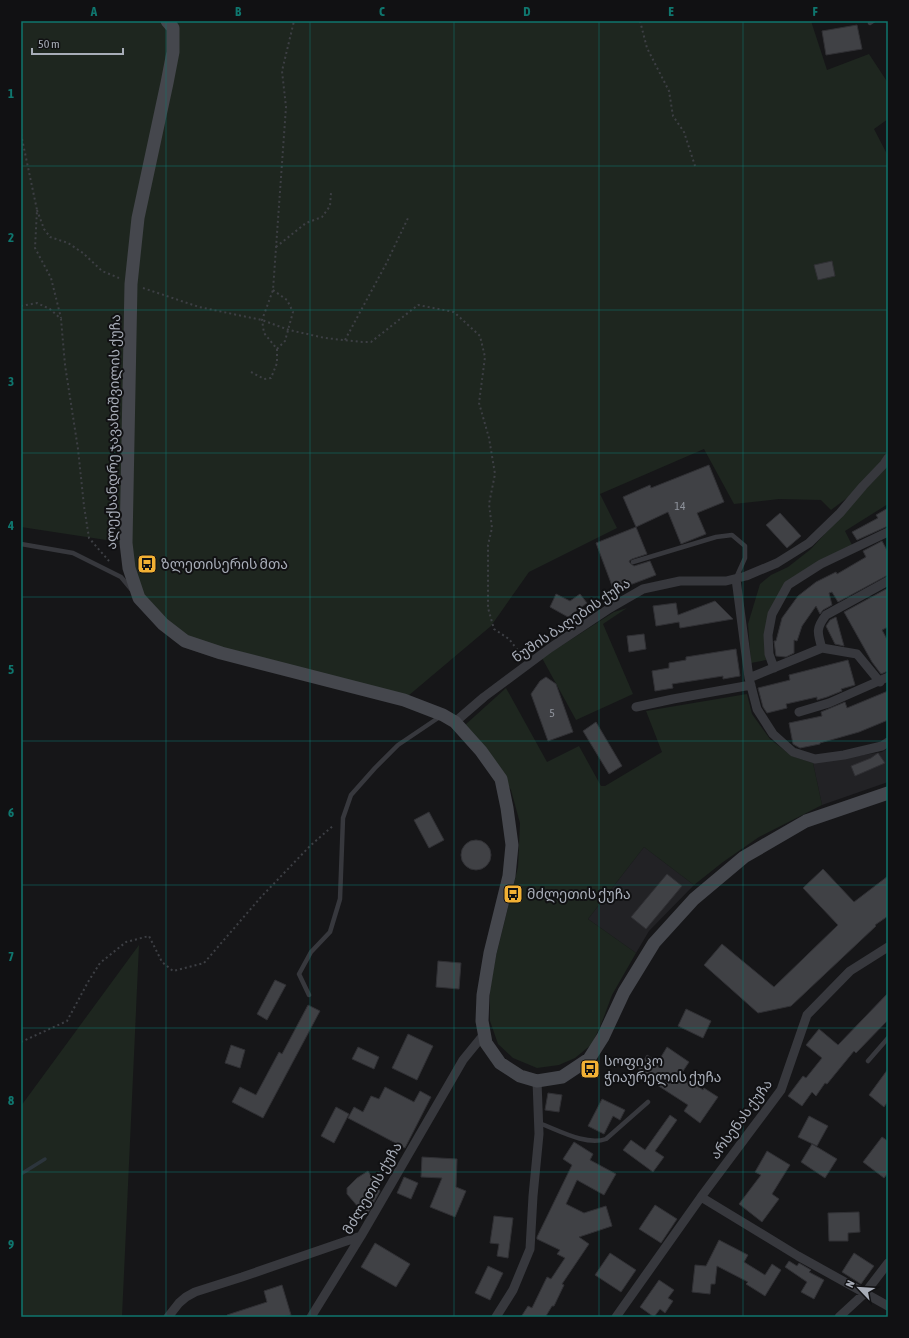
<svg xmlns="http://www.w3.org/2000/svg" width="909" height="1338" viewBox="0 0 909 1338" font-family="'Asap Condensed','Noto Sans Georgian',sans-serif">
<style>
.built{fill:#222225}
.green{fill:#1e261f}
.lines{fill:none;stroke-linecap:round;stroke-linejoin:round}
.stream{stroke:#2c353c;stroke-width:3.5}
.building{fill:#404145;stroke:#303034}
.path{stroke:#3d3f44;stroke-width:2;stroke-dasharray:2 3;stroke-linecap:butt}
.service{stroke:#37383d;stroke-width:4.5}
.minor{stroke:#37383d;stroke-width:9}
.secondary{stroke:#45474d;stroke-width:13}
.grid{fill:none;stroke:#0f766e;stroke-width:1;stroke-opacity:0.55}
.labels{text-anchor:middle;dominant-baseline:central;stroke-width:4;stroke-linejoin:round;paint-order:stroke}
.number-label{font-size:12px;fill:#8e929b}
.street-label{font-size:14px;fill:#a8adb8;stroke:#111113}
.poi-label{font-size:14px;fill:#a8adb8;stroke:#111113;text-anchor:start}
.neatline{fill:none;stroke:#0f766e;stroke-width:1.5}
.grid-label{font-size:13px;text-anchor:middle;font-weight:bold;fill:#0f766e}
</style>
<rect width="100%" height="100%" fill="#161618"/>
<!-- built -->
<path class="built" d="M888,748V782L822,805L813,763L882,752Z
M644,847L694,885L649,931L636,953L588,919Z"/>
<!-- green -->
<path class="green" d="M21,21H811L827,70L869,54L888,83V119L874,129L888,156V458L863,486L831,510L821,500L779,499L734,504L704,449L600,494L617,528L529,572L491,626L408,696L185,641L139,598L126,543L21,527Z
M888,465V504L845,531L852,545L784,585L765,635L766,660L751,663L748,624L760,584L771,575L788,567L811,549Z
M627,608L603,624L633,694L576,720L542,658L614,612Z
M506,688L547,762L579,746L601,786H605L662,752L646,711L747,694L752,714L770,739L792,756L813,763L822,805L759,837L723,862L694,885L644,847L588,919L636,953L612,995L602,1022L592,1044L575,1058L559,1065L537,1068L513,1058L498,1044L490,1021V989L496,956L518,867L520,823L511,790L496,765L465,725Z
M139,945L122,1317H21V1106Z"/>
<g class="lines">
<!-- stream -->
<path class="stream" d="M21,1174L45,1159"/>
</g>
<!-- building -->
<path class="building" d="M857,25L862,49L826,55L822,31Z
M832,261L835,276L818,280L814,265Z
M709,465L724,502L697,513L706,534L681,544L668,512L636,527L623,497L650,485L651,488Z
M888,508V526L857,540L852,532L878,518L876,515Z
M780,513L801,536L787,548L766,525Z
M636,527L647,554L632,559L629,561L630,563L634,566L650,561L656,575L614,591L596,543Z
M882,541L888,552V575L838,602L832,592L829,593L832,605L823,610L820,614L816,606L802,626L797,641L794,640V653L786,657L776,656L774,641H776L782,618L798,596L816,582L836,572L837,574L866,557L863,551Z
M888,588V627L882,630L888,641V671L881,674L872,662L844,612Z
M556,594L570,601L580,594L587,603L568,617L550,607Z
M715,601L733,619L680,628L679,622L656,626L653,606L676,603L678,615Z
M836,617L844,646L835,644L826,626L830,620Z
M644,634L646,649L629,652L627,636Z
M736,649L740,676L723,679V676L672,684L673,688L655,691L652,671L669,668V663L686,660V657Z
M848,660L855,685L841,689L842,691L827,697L817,700V697L786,704L787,708L767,713L763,707L758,688L790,680L789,675Z
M546,677L556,684L573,732L548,741L531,694L540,681Z
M888,691V720L859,732L820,743V744L800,748L793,744L789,723L822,716L821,712L845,702L847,708Z
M596,722L622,766L609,774L583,731Z
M878,753L885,763L855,776L851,766L871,758Z
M429,812L444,840L429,848L414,820Z
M461 855a15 15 0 1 1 30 0a15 15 0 1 1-30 0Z
M823,869L854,902L888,876V916L875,925L876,926L791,1006L758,1013L704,965L722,944L774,987L838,925L803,888Z
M667,874L682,886L646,929L631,917Z
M438,961L461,963L459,989L436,987Z
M275,980L286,985L267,1020L257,1014Z
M888,993V1020L856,1053L854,1051L827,1084L825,1083L816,1096L812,1092L802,1106L788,1096L803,1076L806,1078L822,1058L806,1045L819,1029L838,1045Z
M308,1005L320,1011L263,1118L232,1102L240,1087L256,1095L279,1052L282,1054Z
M686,1009L711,1021L703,1038L678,1026Z
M408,1034L433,1046L417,1080L392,1068Z
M231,1045L245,1050L240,1068L225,1063Z
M358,1047L379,1057L374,1069L352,1059Z
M667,1047L689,1062L681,1074L703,1090L704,1088L718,1097L700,1123L684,1111L688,1105L637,1072L647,1055L658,1062Z
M888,1069V1101L884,1107L869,1095Z
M385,1087L414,1102L420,1091L431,1097L405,1148L348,1118L354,1107L363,1112L371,1096L379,1099Z
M548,1093L562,1095L559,1112L545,1110Z
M602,1099L625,1110L620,1120L613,1116L604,1134L588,1126Z
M336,1107L349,1114L334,1143L321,1136Z
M670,1115L677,1120L655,1151L664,1157L653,1172L623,1150L631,1140L645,1150Z
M809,1116L828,1126L817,1146L798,1137Z
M882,1137L888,1141V1173L884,1178L863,1162Z
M574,1142L593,1154L590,1160L616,1174L604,1195L577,1180L566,1204L584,1213L606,1206L612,1226L579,1237L589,1244L562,1284L564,1285L554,1306H552L546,1316L547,1317H521L528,1306L532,1308L547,1277L551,1279L565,1258L557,1254L560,1250L537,1239V1237L572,1165L563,1159Z
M812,1144L837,1159L825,1178L801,1162Z
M767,1151L790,1165L772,1194L779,1199L762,1222L739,1204L761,1175L755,1172Z
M422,1157L457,1159L456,1187L466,1191L455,1217L430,1207L442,1178L421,1177Z
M368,1171L380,1191L368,1213L359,1208L347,1194V1188L357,1178Z
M404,1177L418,1183L411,1199L397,1193Z
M655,1205L677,1219L661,1243L639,1229Z
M859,1212L860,1232L848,1233V1241H829L828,1213Z
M494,1216L513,1218L508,1258L497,1256L499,1244L490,1243Z
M719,1240L748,1255L744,1262L765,1275L772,1264L781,1270L765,1296L746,1284L748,1282L717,1266L715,1284H711L710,1294L692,1292L695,1265L706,1266Z
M375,1243L410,1264L396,1287L361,1267Z
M610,1253L636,1270L621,1292L595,1275Z
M854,1253L874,1266L861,1284L842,1272Z
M789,1261L797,1266L799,1263L811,1270L809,1272L824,1280L814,1299L801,1292L807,1282L785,1267Z
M488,1266L503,1273L490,1300L475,1293Z
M659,1280L674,1290L668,1298L673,1301L665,1313L660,1309L654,1317L640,1307Z
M282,1285L291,1315L283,1317H228L227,1315L267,1302L264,1291Z"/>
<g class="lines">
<!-- path -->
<path class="path" d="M640,21L647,48L669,91L673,116L684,132L695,166
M21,134L37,210L35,248L51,278L61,318
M37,210L44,229L50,237L68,243L83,253L102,271L119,278
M276,247L306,223L322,217L330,206L331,193
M143,288L199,307L262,320L289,330L325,338L362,342H371L418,305L454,312L480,336L485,357L479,403L489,438L495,474L489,504L492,528L488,545V608L494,629L509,639L523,657
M273,290L287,300L293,312L285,341L277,349
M21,306L37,303L50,309L61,319L65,365L78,449L84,506L89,538L109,561
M345,340L386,264L409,216
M251,372L264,379L271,378L277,363V349L264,333L262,320L273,290L286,107L282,71L294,21
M21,1042L67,1021L88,982L100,963L126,942L149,936L162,962L173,971L204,963L261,897L311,845L334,825"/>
<!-- service -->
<path class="service" d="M870,23L873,21
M21,544L73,553L121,577L131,589
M633,562L716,537L732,535L745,546V558L736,578
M309,995L299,974L311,952L330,932L340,899L343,818L351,795L375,768L398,745L441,716
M868,1061L888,1038
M539,1123C558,1130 586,1146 606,1139L648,1102"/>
<!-- minor -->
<path class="minor" d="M736,579L749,678L757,709L773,734L793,752L815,759L844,755L882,746L888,742
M822,648C817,632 816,628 826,615L888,581
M774,668L769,654L768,635L772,614L788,585L821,564L888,532
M749,678L822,648L857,654L880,682
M636,707L673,699L751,685
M799,712L829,703L888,677
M455,722L484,697L550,648L610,608L643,589L680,581H726L746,576L777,563L809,543L840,513L863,486L884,464L888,458
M701,1197L798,1256L888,1306
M168,1317L179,1303L186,1297L195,1292L242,1277L361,1236
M311,1317L361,1236L463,1060L485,1033
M496,1317L513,1290L530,1249L533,1196L539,1134L537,1081
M616,1317L701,1197L781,1090L807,1015L850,971L888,947
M839,1317L865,1293L888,1263"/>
<!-- secondary -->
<path class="secondary" d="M167,21L173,28V52L167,83L138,218L131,284L126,543L129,568L139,598L163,624L185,641L221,653L404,700L443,715L455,722L481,751L501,779L507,808L512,845L509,876L490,953L483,995L482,1021L486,1043L500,1063L520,1076L537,1081L562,1077L589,1059L603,1037L624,992L654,943L694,899L744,857L806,821L888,793"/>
</g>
<!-- grid -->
<path class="grid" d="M166,21V1317M310,21V1317M454,21V1317M599,21V1317M743,21V1317M21,166H888M21,310H888M21,453H888M21,597H888M21,741H888M21,885H888M21,1028H888M21,1172H888"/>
<!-- icons -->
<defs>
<symbol id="bus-square" viewBox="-11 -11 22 22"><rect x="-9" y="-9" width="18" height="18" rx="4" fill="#f2b134" stroke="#111113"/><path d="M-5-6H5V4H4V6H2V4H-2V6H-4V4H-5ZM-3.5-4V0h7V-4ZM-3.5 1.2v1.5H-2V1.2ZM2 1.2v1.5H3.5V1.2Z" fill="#111"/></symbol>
</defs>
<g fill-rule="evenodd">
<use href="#bus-square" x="136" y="553" width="22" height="22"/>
<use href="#bus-square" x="502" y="883" width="22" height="22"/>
<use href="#bus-square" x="579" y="1058" width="22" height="22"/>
</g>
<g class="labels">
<!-- number labels -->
<g class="number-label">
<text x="680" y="506">14</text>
<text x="552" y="713">5</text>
</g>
<!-- street labels -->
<g class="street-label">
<text transform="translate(113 432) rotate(-89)">ალექსანდრე ჯავახიშვილის ქუჩა</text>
<text transform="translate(571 620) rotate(-34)">ნუშის ბაღების ქუჩა</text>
<text transform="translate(741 1119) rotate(-54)">არსენას ქუჩა</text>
<text transform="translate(372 1188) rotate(-60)">მძლეთის ქუჩა</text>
</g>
<!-- poi labels -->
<g class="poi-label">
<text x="161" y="564">ზლეთისერის მთა</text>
<text x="527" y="894">მძლეთის ქუჩა</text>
<text x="604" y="1061">სოფიკო<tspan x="604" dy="16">ჭიაურელის ქუჩა</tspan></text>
</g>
</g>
<!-- border -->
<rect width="909" height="1338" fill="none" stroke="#111113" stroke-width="44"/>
<!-- north arrow -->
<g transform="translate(859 1288) rotate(295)" stroke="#111113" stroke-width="3" paint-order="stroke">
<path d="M0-3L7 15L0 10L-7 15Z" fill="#a8adb8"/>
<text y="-6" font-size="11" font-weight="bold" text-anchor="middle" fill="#a8adb8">N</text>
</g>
<!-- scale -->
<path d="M32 48v6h91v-6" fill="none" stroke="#a8adb8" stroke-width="2"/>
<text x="38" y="48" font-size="12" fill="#a8adb8" stroke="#111113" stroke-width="3" paint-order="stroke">50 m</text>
<rect x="22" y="22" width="865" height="1294" class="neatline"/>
<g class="grid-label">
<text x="94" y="16">A</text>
<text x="238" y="16">B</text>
<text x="382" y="16">C</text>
<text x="527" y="16">D</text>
<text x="671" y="16">E</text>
<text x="815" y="16">F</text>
<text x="11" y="98">1</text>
<text x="11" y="242">2</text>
<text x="11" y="386">3</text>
<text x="11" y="530">4</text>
<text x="11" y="674">5</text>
<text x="11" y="817">6</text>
<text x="11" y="961">7</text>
<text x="11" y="1105">8</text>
<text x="11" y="1249">9</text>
</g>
</svg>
